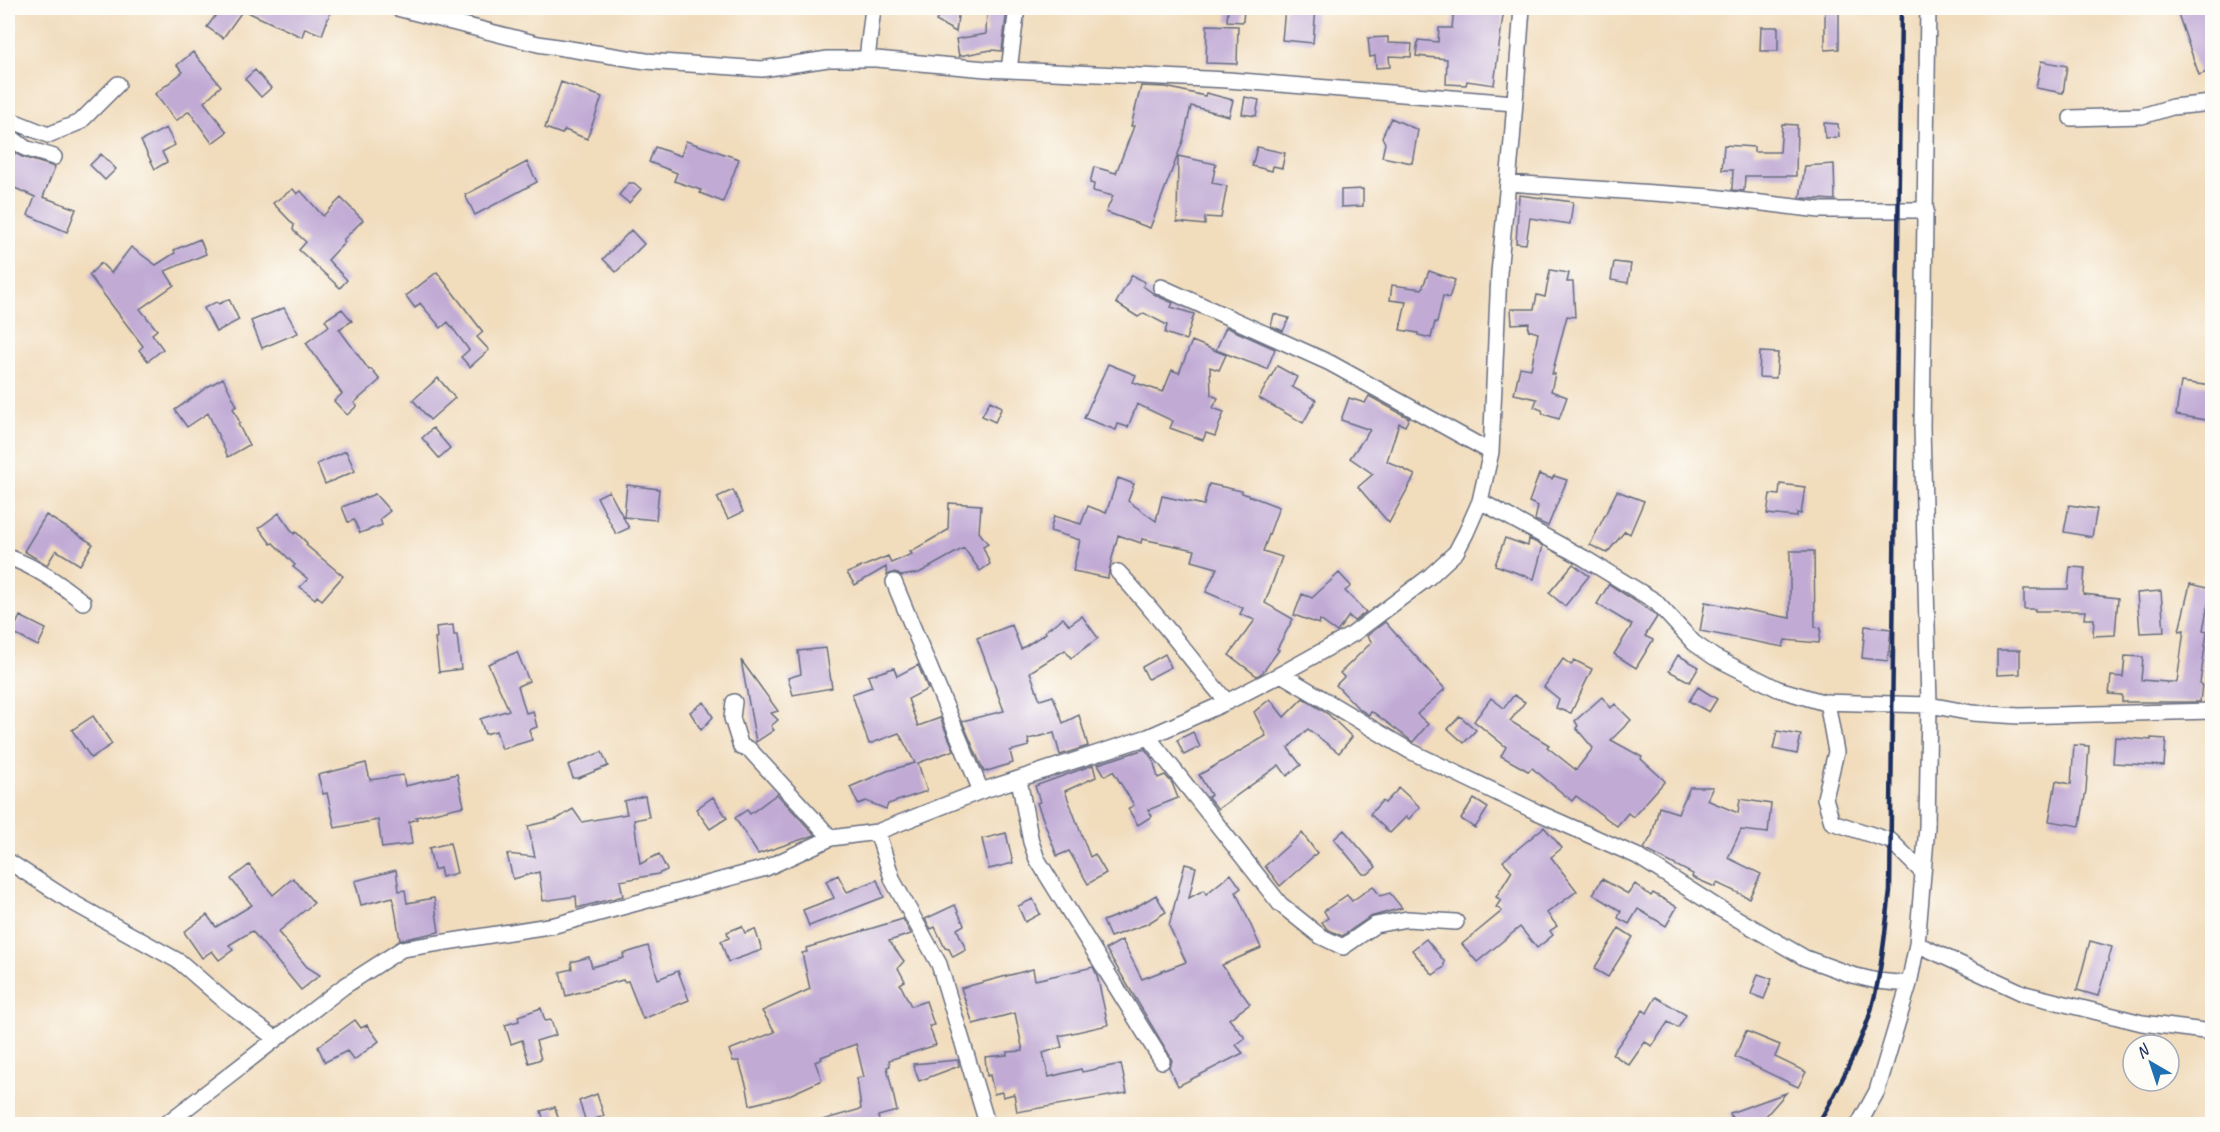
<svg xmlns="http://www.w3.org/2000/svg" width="2220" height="1132" viewBox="0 0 2220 1132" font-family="Caveat,sans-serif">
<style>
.building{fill:#c1abd5}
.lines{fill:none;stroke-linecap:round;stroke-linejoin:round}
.minor-casing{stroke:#666c7f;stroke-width:18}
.minor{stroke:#fff;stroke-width:15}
.rail{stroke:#1b2f5e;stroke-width:4.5}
</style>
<rect width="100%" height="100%" fill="#fdfcf7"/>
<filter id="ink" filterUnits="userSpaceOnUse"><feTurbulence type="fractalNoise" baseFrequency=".0167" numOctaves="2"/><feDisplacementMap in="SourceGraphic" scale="12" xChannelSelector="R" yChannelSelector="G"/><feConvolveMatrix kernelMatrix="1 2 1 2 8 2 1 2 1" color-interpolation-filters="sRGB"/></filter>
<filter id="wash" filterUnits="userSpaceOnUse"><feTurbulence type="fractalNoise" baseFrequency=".008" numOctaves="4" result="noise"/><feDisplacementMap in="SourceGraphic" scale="24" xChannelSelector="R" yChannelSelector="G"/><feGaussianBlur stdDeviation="1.35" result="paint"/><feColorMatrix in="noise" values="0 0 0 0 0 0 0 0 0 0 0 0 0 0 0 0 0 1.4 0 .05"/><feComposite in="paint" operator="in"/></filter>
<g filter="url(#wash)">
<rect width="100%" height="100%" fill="#f1dcbc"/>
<g id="blocks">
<!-- building -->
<path class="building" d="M221,8H332L322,35L305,28L302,37L243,10L223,38L207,27Z
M943,8H959L956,32L936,21Z
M987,8L1007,9L1002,51L991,50L959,56L956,39L986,34Z
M1228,8H1244L1243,22L1227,21Z
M1285,8H1316L1313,43L1282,40Z
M1480,8H1504L1494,85L1467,81L1466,85L1446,84L1447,59L1416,56L1418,40L1438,42L1439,28H1452L1454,9L1480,12Z
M1825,8H1839V49L1825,50Z
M2176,8H2212V70L2199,75Z
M1207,25L1238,26L1237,64L1206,63Z
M1761,27H1778V51H1760Z
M1388,37V43L1412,44L1411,57L1389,56L1390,67L1376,68L1375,56L1370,57L1368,38Z
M193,52L221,86L204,102L227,132L212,143L189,111L176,121L155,94L183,72L177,65Z
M2041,61L2067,66L2063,93L2036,88Z
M255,70L271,88L261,97L245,79Z
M561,82L602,97L587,139L565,130L562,134L545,128Z
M1141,86L1166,87L1205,96L1206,93L1233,100L1229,116L1191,106L1183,141L1150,228L1106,212L1113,196L1093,191L1094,184L1090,183L1094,167L1116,173L1134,126H1131Z
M1245,97L1259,100L1256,116L1242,114Z
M1391,118L1418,130L1412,163L1382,157L1385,143L1382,137Z
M1824,123L1838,124L1839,137L1825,138Z
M1782,124L1797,125L1796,176H1745L1744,191L1732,190L1733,170H1722L1724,145L1754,147V152H1780Z
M166,128L175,145L162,152L167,162L155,169L141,141Z
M686,141L739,159L723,202L700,193L701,190L674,181L677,173L649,162L655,147L681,156Z
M1257,147L1285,153L1282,168L1273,166L1272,171L1252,166Z
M8,149L22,157L55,167L43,197L76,209L67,232L28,215L35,197L8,185Z
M101,154L116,169L105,180L90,165Z
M1178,156L1216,164L1212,183L1227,186L1221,218L1205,217V225L1177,222Z
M527,162L537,182L475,215L465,195Z
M1834,164L1835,200L1800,198L1805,166Z
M629,183H634L641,189L629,203L619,195Z
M293,189L297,194L301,191L323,216L341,198L363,220L343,240L345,242L328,260L347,280L340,288L299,250L306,242L293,230L294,225L273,203Z
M1363,189V206L1341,207V190Z
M1519,195L1573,202L1570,224L1530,218L1526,244L1516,243Z
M631,230L644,244L616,272L603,259Z
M200,239L206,254L165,271L174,285L140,309L157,330L152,334L163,349L148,361L139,350L143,346L89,275L101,263L111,273L131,247L156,265L175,253L174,250Z
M1614,262L1631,264L1628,283L1611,280Z
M1550,270L1569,273L1567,282H1573L1575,317L1567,316L1552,374H1555L1551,391L1567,397L1559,419L1543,414L1542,410L1534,407L1537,399L1514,394L1520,367L1531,369L1538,333L1528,330L1529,323L1512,324L1511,309H1534L1537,295L1545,297Z
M1429,271L1455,280L1449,298L1443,296L1437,323L1435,322L1431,338L1418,335V333L1400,330L1406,302L1390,300L1392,285L1422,289Z
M437,272L483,332L477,337L489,350L470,367L461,357L469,350L448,322L441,328L420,303L415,308L406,296Z
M1132,275L1145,282L1143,286L1157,296L1173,303L1171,307L1194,314L1186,340L1165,333L1167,325L1144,313L1138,317L1116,303Z
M229,299L239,320L216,332L204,308L216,302L219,304Z
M284,308L298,333L262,348L251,321Z
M342,309L352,321L339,329L369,370L371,369L380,380L354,403L357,406L347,415L334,401L342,394L306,343L329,326L325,320Z
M1274,314L1289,318L1283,331L1271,326Z
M1226,327L1275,349L1267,369L1216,350Z
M1192,341L1226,355L1219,370L1210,367L1211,395L1218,398L1213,408L1224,412L1215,436L1206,433L1203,440L1170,428L1173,421L1137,404L1128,427L1118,424L1116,430L1084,418L1108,364L1136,375L1133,382L1163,392L1172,370L1179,373Z
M1760,352L1778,353L1776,378L1759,377Z
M1277,366L1297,377L1292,387L1316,400L1303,423L1259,398Z
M223,378L237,406L233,408L240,423L238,424L249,445L228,457L208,413L187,427L175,410L209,386Z
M438,378L455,398L430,420L413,400Z
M2181,382L2212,386V421L2176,415Z
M1369,396L1409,418L1405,426L1399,423L1387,461L1415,475L1389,523L1358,487L1373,474L1350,458L1370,430L1341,420L1349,398L1365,403Z
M990,401L1002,407L995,422L982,416Z
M433,428L450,448L439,458L422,438Z
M346,451L355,471L325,484L317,464Z
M1539,474L1552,479L1554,476L1567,480L1548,526L1535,520L1538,506L1529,502Z
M1118,478L1134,484L1128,501L1156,521L1162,496L1204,505L1209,484L1242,491V493L1279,507L1263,551L1282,557L1265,603L1293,619L1277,649L1279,650L1263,672L1257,676L1229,655L1255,620L1240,614L1243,608L1206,592L1217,568L1192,561L1195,550L1142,539L1141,543L1118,535L1109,570L1108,578L1073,571L1080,540L1050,531L1054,516L1081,524L1088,506L1106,513Z
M1780,484L1805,487L1801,514L1797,513V517L1767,514L1770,494L1779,495Z
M627,485L659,489L656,520L624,517Z
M733,490L743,512L728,519L717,497Z
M609,491L629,528L616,534L597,497Z
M1617,491L1644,501L1630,534L1625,531L1607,553L1590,545Z
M375,494L390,511L380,519L382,525L360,533L354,520L348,522L342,507Z
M949,503L981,505L979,532L988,544L983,547L990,564L980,571L964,548L919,573L901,576L895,572L887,575L886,567L855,585L847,573L888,556L891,563L912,554L910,552L948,530Z
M2069,505L2097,509L2092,537L2064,532Z
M279,513L294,534L296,532L307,543L306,545L343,576L322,600L317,596L315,599L300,587L308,579L293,567L295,565L273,543L271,544L259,528Z
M46,515L93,544L80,565L56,550L47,565L24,551Z
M1505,538L1528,546L1529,539L1543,546L1534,579L1495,565Z
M1790,551H1814L1815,627L1821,628L1819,643L1785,640L1783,647L1700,631L1705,602L1790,618Z
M1573,564L1589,576L1565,606L1549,593Z
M2070,567L2085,568L2083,594L2118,598L2115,635L2093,636L2094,619H2084L2085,611H2035V609H2024V589H2068Z
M1339,573L1351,586L1345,591L1366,612L1354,621L1349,616L1337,632L1320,620L1319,624L1294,615L1302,594L1312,598Z
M1609,584L1652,612L1657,617L1645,636L1653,640L1636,668L1614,654L1632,625L1597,604Z
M2190,584L2211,589L2203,630L2207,631L2200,684H2202L2200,702H2122V695L2109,694L2111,676L2123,677L2125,656L2143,657L2141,680L2167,682V684L2168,682H2177L2184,630L2179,631Z
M2161,591L2164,632L2140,633L2137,593Z
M20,616L46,629L38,646L12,633Z
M1082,616L1098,638L1071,658L1065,650L1030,672L1040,700L1053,696L1063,723L1079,715L1088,746L1060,755L1054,733L1028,739L1029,746L1010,751L1013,763L984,772L962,721L1004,711L977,638L1012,625L1021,649L1046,633L1045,631L1063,618L1069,625Z
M1385,622L1445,689L1417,714L1428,724L1413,742L1374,713L1371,712L1369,715L1359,709L1336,685L1344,677L1340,673L1372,642L1367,636Z
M453,625L454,635H457L461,669L439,672L435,638H437L436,627Z
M1865,626L1891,629L1888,661L1862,658Z
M826,648L832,688L793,695L788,678L801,674L798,651Z
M1997,650H2020V674L1997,675Z
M517,652L529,681L518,686L526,713L533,711L537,727L529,730L532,740L502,749L496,731L485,734L480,719L509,710L488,664Z
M1165,654L1171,667L1148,679L1142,667Z
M1678,655L1699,667L1690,682L1669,671Z
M1563,659L1571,665L1574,660L1592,669L1571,713L1556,708L1559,699L1544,687Z
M741,660L778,711L771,713L778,720L771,726L774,730L756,742Z
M918,665L928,689L908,699L918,726L940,718L954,750L918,763L927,791L888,804L886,809L866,801L858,804L850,787L887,771L915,763L899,733L869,744L852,694L872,687L868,676L894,668L897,676Z
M1698,687L1717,699L1709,712L1689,701Z
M1514,695L1525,702L1510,721L1549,745L1547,747L1576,770L1593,748L1576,728L1578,726L1575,721L1602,697L1611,708L1615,704L1631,720L1611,740L1642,757L1641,759L1665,781L1633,817L1628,813L1617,826L1576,796L1572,801L1532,768L1528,771L1501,756L1506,747L1474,721L1491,698L1504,708Z
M1303,698L1328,714L1352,737L1339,753L1308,729L1288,748L1301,765L1287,776L1279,765L1218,809L1208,797L1211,795L1199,775L1266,736L1254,712L1270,699L1284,717Z
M704,702L713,717L701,730L690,712Z
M93,716L112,744L91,758L72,730Z
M1460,716L1476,730L1464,743L1448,729Z
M1777,731L1801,735L1797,754L1773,749Z
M1193,732L1200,747L1184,755L1177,740Z
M2115,737L2151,740V738L2166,739L2164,766L2113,763Z
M2074,745L2089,746L2086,790L2080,826L2049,821L2056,781L2071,784Z
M1145,749L1153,760L1158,778L1165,775L1172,783L1178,798L1148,810L1152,816L1138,825L1128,809L1134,805L1113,771L1105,776L1098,764Z
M602,752L608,766L578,778H573L568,765Z
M366,763L370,780L403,775L405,786L457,774L464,806L416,817L417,819L409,822L412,844L382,848L378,820L335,828L327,793L323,794L318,775Z
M1093,765L1096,777L1065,791L1090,857L1095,854L1106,873L1088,884L1069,851L1057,856L1037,803L1040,802L1035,786Z
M1690,787H1713L1707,800L1738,813L1740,799L1771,804L1768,833L1741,830L1728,858L1761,874L1749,898L1717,883L1715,887L1692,877L1693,874L1644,849L1652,835L1659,807L1678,813Z
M1399,788L1420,807L1409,819L1406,817L1390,833L1370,814L1382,801L1385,803Z
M777,794L815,835L758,854L735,818L747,810L750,814Z
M645,796L649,817L634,820L640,864L659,854L667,870L658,874L620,881L623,896L577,908L576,896L543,901L539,872L513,879L507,854L535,857L528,826L557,819L573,809L582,822L627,814L624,801Z
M713,797L727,818L710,829L696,809Z
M1474,799L1488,808L1475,828L1461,819Z
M1544,827L1562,848L1551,857L1577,891L1547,913L1557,926L1550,931L1553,935L1537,948L1520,927L1477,962L1462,944L1502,911L1496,907L1501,900L1496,897L1512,871L1503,861Z
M1344,830L1376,867L1368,874H1363L1334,839Z
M1006,833L1013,863L989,869L982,839Z
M1302,833L1317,853L1280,886L1265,866Z
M450,843L457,873L442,877L440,868L434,870L429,848Z
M1185,864L1196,867L1189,898L1204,890L1206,894L1231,874L1241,888L1236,892L1261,948L1222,965L1250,1004L1229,1019L1245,1038L1236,1045L1243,1053L1178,1086L1169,1067L1172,1061L1170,1056L1106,949L1122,940L1142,979L1186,962L1169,926Z
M249,865L273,895L293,878L314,903L278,932L307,967L320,975L301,990L252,931L229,945L233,950L219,960L212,951L202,958L184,932L207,915L216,927L252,905L231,879Z
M396,870L399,891L405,890L407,903L434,898L439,932L400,940L393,897L361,905L355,881Z
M838,875L847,892L877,880L884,897L809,926L803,910L834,898L826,881Z
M1602,879L1628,894L1635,884L1651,896L1653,893L1677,907L1666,926L1638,909L1629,924L1618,918L1621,911L1593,894Z
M1373,886L1380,896L1390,893L1402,908L1370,917L1342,936L1327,929L1322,922L1328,918L1324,911L1347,895L1352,901Z
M1156,895L1166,912L1147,924L1110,937L1103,921L1131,910Z
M1033,899L1040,914L1025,922L1018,906Z
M955,905L964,925L957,929L966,950L953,957L949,949L945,948L935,927L931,929L925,919Z
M903,919L911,934L889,941L904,961L898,968L905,981L900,984L911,1006L926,1001L934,1025L929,1026L936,1045L889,1060L890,1066L887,1067L897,1111L878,1116L880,1125H820L819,1121L861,1109L857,1078L864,1077L856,1044L821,1057L822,1059L815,1062L822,1080L787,1096L750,1105L747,1088L739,1061H733L729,1050L775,1032L762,1011L810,989L802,953L807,952L806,948Z
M742,926L745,933L755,929L762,950L728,962L721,941L729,938L727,932Z
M1619,928L1633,937L1608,977L1594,969Z
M1426,939L1444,961V967L1433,975L1412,950Z
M2090,941L2112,947L2098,996L2077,990Z
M648,946L658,979L678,971L689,1000L643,1019L628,981L624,982L623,980L566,996L560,972L572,969L571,962L589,957L592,967L624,958L623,954Z
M1093,967L1097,975L1108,1025L1059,1036L1062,1047L1043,1053L1049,1077L1081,1069L1082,1072L1121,1064L1127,1093L1017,1112L1014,1094L1003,1097L1002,1092L994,1094L990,1075L987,1076L985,1057L1007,1055V1052L1023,1051L1015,1013L973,1024L961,988L1033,969L1035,980Z
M1758,974L1772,979L1764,999L1751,994Z
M1656,997L1686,1015L1678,1028L1668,1022L1652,1046L1645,1042L1629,1065L1612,1054L1643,1010L1647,1013Z
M541,1008L545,1021L551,1020L556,1035L536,1041L541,1059L529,1063L522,1040L511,1044L505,1025L519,1021L518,1016Z
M355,1020L361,1028L367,1025L379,1041L354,1060L347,1051L325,1062L318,1047Z
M1746,1031L1780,1045L1775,1057L1806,1072L1798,1087L1735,1057Z
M958,1060L959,1066L919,1081L913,1064Z
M1786,1093L1758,1125H1734L1730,1113Z
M597,1094L604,1116L586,1122L579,1101Z
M555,1107L560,1125H545L541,1111Z"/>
</g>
</g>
<g filter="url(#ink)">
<use href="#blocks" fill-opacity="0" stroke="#666c7f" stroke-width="1.5"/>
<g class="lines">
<defs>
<path id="minor" d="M397,8L538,44L646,61L762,69L828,59H876L986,69L1228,80L1514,103
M867,59L873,8
M1009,70L1017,8
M2071,118L2142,116L2172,107L2212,103
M8,119L48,135L80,122L118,84
M8,135L25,148L54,157
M1508,183L1712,197L1820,210H1926
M1161,287L1330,363L1491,452
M1480,501L1584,558L1655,601L1694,643L1714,657L1778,689L1822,702L1929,705L1972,713L2019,716L2212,711
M8,557C36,567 59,583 83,602
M1118,572C1157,613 1190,659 1227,702
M894,582L981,791
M1281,674L1410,751L1537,812L1637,856L1717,907L1805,958L1852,975L1877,981L1909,984
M734,702L732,718L741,747L749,749L831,838
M1827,702L1836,752L1825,798L1832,822L1891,841L1923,873
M1148,737L1280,904L1320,936L1343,947L1375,925L1407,919L1456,922
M1019,780L1031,842L1037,859L1162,1061
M877,832L893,881L939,964L986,1120
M8,861L70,901L180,962L226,1002L276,1039
M1917,944L2025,994L2142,1023L2212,1032
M166,1124L343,987L402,949L555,925L766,868L831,838L877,832L981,791L1148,737L1227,702L1281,674L1353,634L1429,577L1456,552L1466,533L1480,501L1491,452L1499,273L1512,141L1522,8
M1859,1124L1877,1091L1909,984L1917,944L1927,827L1929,705L1922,427L1928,8"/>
</defs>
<!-- minor casing -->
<use href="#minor" class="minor-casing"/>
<!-- minor -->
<use href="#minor" class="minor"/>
<!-- rail -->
<path class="rail" d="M1818,1124C1837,1091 1855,1056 1868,1020C1881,982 1885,931 1890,891L1901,8"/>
</g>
</g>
<!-- margin -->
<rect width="2220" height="1132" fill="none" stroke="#fdfcf7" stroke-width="30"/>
<!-- north arrow -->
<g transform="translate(2151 1063) rotate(321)"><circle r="28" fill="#fdfcf7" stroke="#a3aaba" stroke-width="1.5"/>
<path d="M0-4.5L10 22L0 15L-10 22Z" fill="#1f6fb2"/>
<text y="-9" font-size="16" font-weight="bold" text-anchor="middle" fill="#1b2f5e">N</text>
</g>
</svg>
